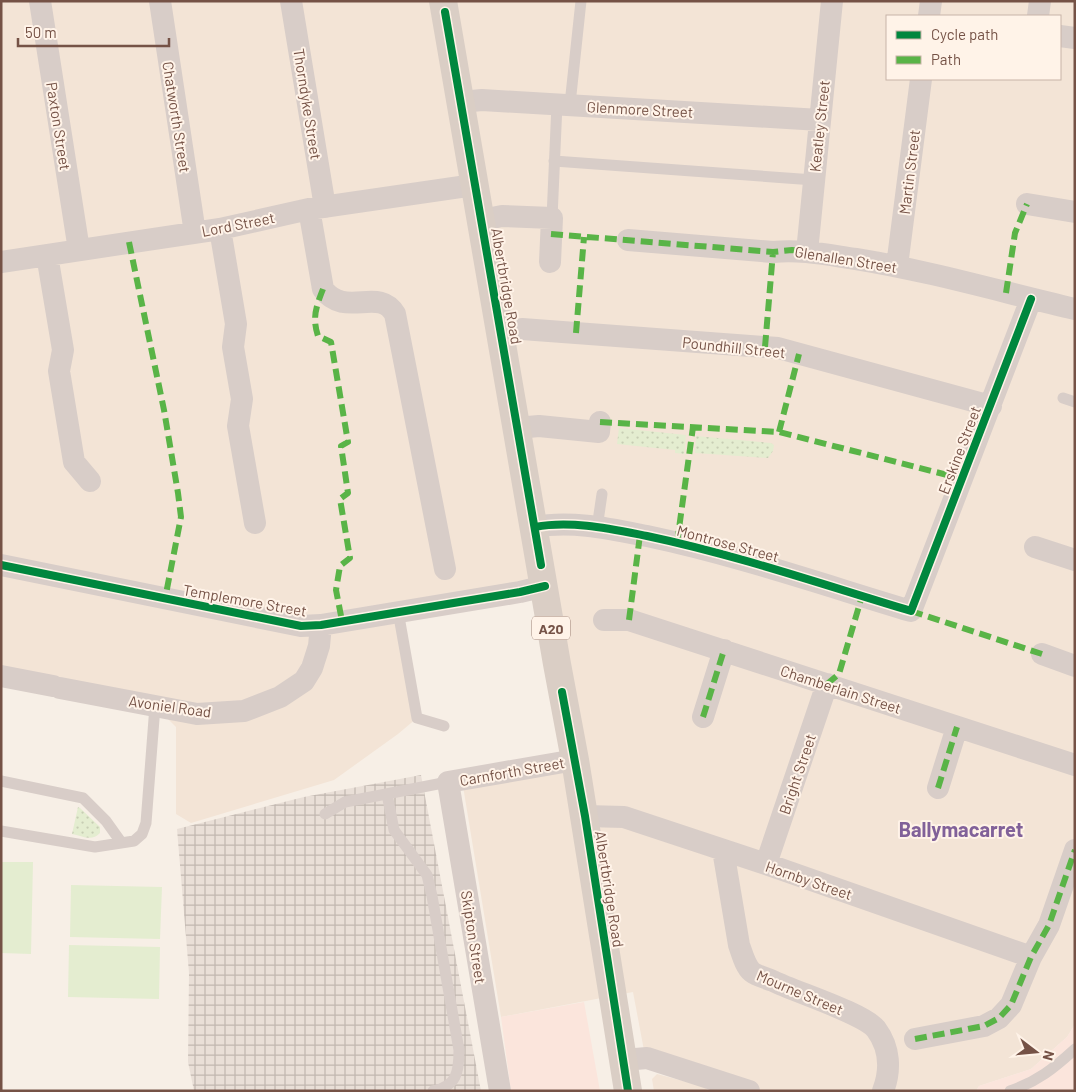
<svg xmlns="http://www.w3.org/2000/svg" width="1076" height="1092" viewBox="0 0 1076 1092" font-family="Barlow,sans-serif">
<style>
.residential{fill:#f3e4d6;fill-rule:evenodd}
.commercial{fill:#fbe5dc}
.industrial{fill:url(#industrial-grid)}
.grass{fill:url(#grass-dots)}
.pitch{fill:#e4edd0}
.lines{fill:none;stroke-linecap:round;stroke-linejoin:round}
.lane{stroke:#d8cdc8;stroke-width:11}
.street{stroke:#d8cdc8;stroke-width:22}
.primary{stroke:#dacec5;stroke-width:28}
.quiet{stroke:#59b447;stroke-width:6;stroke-dasharray:12 6;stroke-linecap:butt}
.cycleway-casing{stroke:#fff3e8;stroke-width:11}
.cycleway{stroke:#00873e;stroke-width:8}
.labels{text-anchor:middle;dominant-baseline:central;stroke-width:4;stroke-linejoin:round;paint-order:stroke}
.shield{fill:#fff3e8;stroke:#9e8277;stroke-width:1}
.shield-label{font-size:14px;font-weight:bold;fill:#755246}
.street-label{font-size:15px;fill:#755246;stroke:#fff3e8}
.district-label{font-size:20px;font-weight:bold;fill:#816199;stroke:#fff3e8}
</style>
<defs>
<pattern id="industrial-grid" width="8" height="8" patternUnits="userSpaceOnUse" patternTransform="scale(1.25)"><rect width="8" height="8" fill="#e9dfd7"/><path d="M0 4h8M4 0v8" fill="none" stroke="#c1b7b0"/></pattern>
<pattern id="grass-dots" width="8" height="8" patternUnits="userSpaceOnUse" patternTransform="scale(1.25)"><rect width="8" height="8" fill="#e4edd0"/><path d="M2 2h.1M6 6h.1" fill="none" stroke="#c7cdb4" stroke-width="1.8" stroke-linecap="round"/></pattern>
</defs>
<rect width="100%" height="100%" fill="#f7efe6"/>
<!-- residential -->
<path class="residential" d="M1,1H1075V1024L1067,1037L1031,1069L979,1086L976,1091H745L646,1061L633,992L501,1017L462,780L575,760L545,586L398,611L417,718L398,734L334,780L191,823L176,814V727L155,706L1,676ZM887,16H1060V79H887Z
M657,1074L706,1087L707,1091H654L652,1079Z"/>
<!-- commercial -->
<path class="commercial" d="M584,1002L600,1091H511L501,1017Z
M1075,1024V1091H976L979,1086L1031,1069L1067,1037Z"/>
<!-- industrial -->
<path class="industrial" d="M421,775L481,1091H194L188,1062L189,973L177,829L304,797Z"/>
<!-- grass -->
<path class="grass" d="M619,428L686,435L684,454L675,453V450L617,444Z
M696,436L771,443L774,445L773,451L768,458L695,453Z
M78,807L80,808L100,827V833C92,842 82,836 72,834Z"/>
<!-- pitch -->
<path class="pitch" d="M1,862H33L31,954L1,953Z
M71,885L162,887L160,939L70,937Z
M69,945L160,947L159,999L68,997Z"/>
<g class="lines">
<!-- lane -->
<path class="lane" d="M570,104L581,1
M554,161L814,180
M552,218L557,104
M1063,398L1075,402
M597,528L602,494
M398,611L417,718L444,726
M1,781L83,798L106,821L121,842
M387,794L394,830L427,875L432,896L459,1050C459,1072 457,1086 433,1091
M325,814L345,802L448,782
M1,831L95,847L134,841L142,834L146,823L155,706
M1010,1091C1038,1081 1053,1069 1075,1049"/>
<!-- street -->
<path class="street" d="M40,1L79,250
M160,1L195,233
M291,1L325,207
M929,16L931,1
M1038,16L1040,1
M1060,36L1075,38
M461,102L482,100L820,120
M1027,204L1075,212
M309,209L323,289C345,319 379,286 395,314L445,569
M482,220L502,216L552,218L550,262
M220,229L236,324L233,347L242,399L238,426L255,523
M628,240L773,252C801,249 828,255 856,259C930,271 1002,292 1075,309
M807,252L832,1
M47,255L63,350L59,371L74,462L90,481
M1,262L220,229L309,209L474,185
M897,266L921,79
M501,333L522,329L778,348L991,406
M517,428L539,426L599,432L600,422
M535,527C571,520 611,529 647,536C737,555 824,585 911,611L1031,299
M1035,547L1075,560
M1,565L301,626L321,625L520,592L545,586
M604,620H629L1075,765
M1042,654L1075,666
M1,676L53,686
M60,688L197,714L244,711L280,697L304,681L312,668L319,646L321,625
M703,717L724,650
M938,788L957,727
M585,816L624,817L766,864L1031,957
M723,850L739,945C742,953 745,966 752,972C757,976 766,978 773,981C795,992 863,1013 876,1029C890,1048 891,1070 883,1091
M766,864L827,684
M915,1039L984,1026L999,1018L1011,1005L1031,957L1049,925L1075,850
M624,1060L647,1058L749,1091
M500,1091L448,782L575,760"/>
<!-- primary -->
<path class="primary" d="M443,1L557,664L575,760L628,1091"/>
<!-- quiet -->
<path class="quiet" d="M551,234L773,252L792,250L807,252
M129,242L164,410L178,493L181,517L165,599
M323,289C316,307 312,318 318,336L331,342L348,442L341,446L348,493L340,499L350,558L340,566L336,590L342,621
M1006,293L1015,233L1027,204
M576,333L584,237
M765,347L773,252
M600,422L779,432L963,479
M779,432L799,354
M677,543L693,427
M911,611L1042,654
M629,620L640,535
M827,684L839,674L862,596
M703,717L724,650
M938,788L957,727
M915,1039L984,1026L999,1018L1011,1005L1031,957L1049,925L1075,850"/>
<defs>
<path id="cycleway" d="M445,12L541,565
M535,527C571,520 611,529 647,536C737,555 824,585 911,611L1031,299
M1,565L301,626L321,625L520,592L545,586
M562,692L585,816L628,1091"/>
</defs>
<!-- cycleway casing -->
<use href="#cycleway" class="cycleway-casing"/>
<!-- cycleway -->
<use href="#cycleway" class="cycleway"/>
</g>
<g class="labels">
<!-- shield labels -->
<rect class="shield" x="532" y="616.5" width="38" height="23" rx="4"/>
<g class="shield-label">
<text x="551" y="628">A20</text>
</g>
<!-- street labels -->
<g class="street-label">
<text transform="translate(308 104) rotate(81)">Thorndyke Street</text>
<text transform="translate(640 109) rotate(3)">Glenmore Street</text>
<text transform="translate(177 117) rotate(81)">Chatworth Street</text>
<text transform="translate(59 126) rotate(81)">Paxton Street</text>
<text transform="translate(819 126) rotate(-84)">Keatley Street</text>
<text transform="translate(909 172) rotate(-83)">Martin Street</text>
<text transform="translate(238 224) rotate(-11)">Lord Street</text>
<text transform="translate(846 259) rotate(9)">Glenallen Street</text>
<text transform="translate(507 286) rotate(80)">Albertbridge Road</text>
<text transform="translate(734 347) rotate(6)">Poundhill Street</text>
<text transform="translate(959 450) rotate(-69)">Erskine Street</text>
<text transform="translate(728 543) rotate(15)">Montrose Street</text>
<text transform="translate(245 600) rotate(10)">Templemore Street</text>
<text transform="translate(841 689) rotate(18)">Chamberlain Street</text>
<text transform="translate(170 706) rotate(8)">Avoniel Road</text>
<text transform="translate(512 771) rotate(-10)">Carnforth Street</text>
<text transform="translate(797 774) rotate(-71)">Bright Street</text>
<text transform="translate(809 880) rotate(19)">Hornby Street</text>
<text transform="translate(610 889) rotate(81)">Albertbridge Road</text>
<text transform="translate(474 937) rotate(81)">Skipton Street</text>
<text transform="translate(800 992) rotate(23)">Mourne Street</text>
</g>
<!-- district labels -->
<g class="district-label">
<text x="961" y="829">Ballymacarret</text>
</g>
</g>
<!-- border -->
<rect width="1076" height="1092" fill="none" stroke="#755246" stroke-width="5"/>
<!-- legend -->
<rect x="886" y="15" width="175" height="65" fill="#fff3e8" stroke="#c8b3a7"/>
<rect x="896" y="31" width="25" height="8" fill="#00873e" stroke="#c8b3a7"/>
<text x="931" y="40" font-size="15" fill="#755246">Cycle path</text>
<rect x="896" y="56" width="25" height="8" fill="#59b447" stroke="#c8b3a7"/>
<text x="931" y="65" font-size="15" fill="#755246">Path</text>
<!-- north arrow -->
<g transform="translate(1036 1052) rotate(106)" stroke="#fff3e8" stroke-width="4" paint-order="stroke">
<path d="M0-4L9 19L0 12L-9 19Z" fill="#755246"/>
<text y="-8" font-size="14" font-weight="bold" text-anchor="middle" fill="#755246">N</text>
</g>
<!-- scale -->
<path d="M18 38v8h151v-8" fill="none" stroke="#755246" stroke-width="2.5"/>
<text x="25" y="38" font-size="15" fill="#755246" stroke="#fff3e8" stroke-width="4" paint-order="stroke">50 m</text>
</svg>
